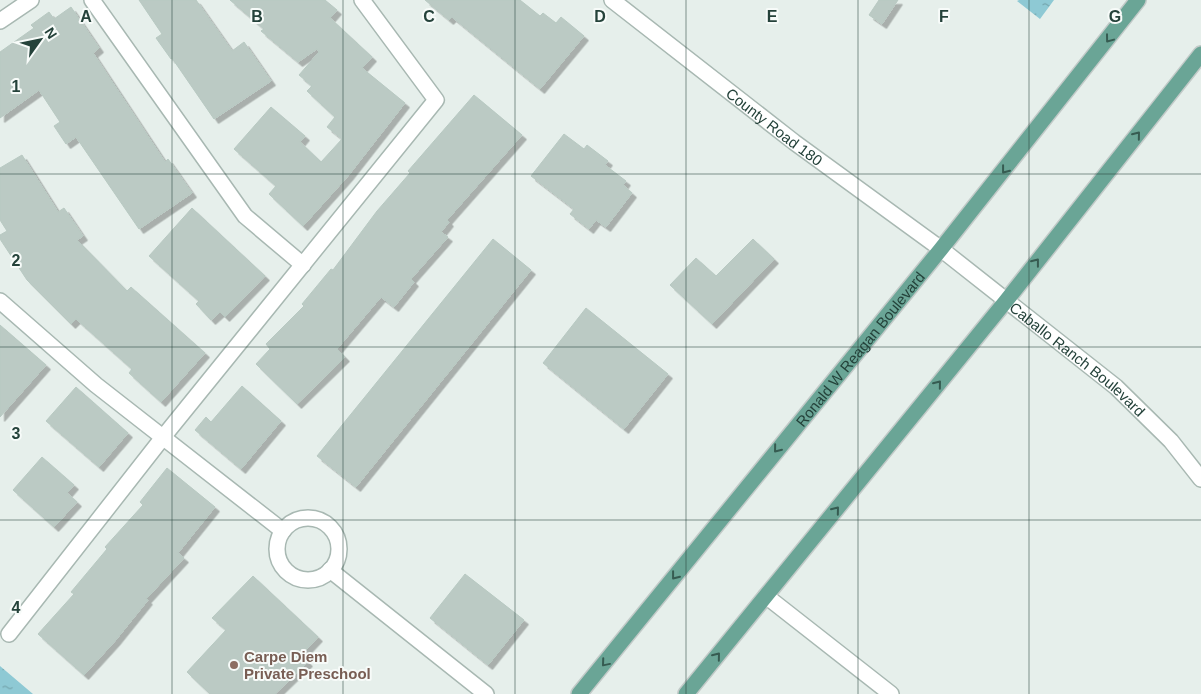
<svg xmlns="http://www.w3.org/2000/svg" width="1201" height="694" viewBox="0 0 1201 694" font-family="Arial,sans-serif">
<style>
.water{fill:url(#water-ripples)}
.building{fill:#bbcac4;stroke:#b8c9c2;filter:url(#shadow)}
.lines{fill:none;stroke-linecap:round;stroke-linejoin:round}
.minor-casing{stroke:#a8b8b2;stroke-width:18}
.major-casing{stroke:#c2cac8;stroke-width:18}
.minor{stroke:#fff;stroke-width:15}
.major{stroke:#6aa596;stroke-width:15}
.oneway{stroke:#365b51}
.grid{fill:none;stroke:#24423a;stroke-width:1;stroke-opacity:0.55}
.education-dot{fill:#8d6e63;stroke:#f7fbf9;stroke-width:2}
.labels{text-anchor:middle;dominant-baseline:central;stroke-width:4;stroke-linejoin:round;paint-order:stroke}
.street-label{font-size:15px;fill:#24423a;stroke:#f7fbf9}
.education-label{font-size:15px;font-weight:bold;fill:#785e54;stroke:#f7fbf9;text-anchor:start}
.grid-label{font-size:16px;text-anchor:middle;font-weight:bold;fill:#24423a;stroke:#f7fbf9;stroke-width:4;stroke-linejoin:round;paint-order:stroke}
</style>
<defs>
<pattern id="water-ripples" width="26" height="14" patternUnits="userSpaceOnUse" patternTransform="scale(1.25)"><rect width="26" height="14" fill="#8ec9d4"/><path d="M2 4q2-2 4 0t4 0M15 11q2-2 4 0t4 0" fill="none" stroke="#74a5ad"/></pattern>
<filter id="shadow"><feDropShadow dx="4.5" dy="4.5" stdDeviation="0" flood-color="#0004"/></filter>
</defs>
<rect width="100%" height="100%" fill="#e6efeb"/>
<!-- water -->
<path class="water" d="M1019,0H1054L1040,19L1017,1Z
M0,666L33,694H0Z"/>
<!-- building -->
<path class="building" d="M139,0H196L232,51L244,42L271,81L214,119L172,58L171,59L156,38L162,34Z
M230,0H325L337,10L330,18L372,57L362,68L405,103L348,176L303,226L269,194L276,186L234,149L271,107L305,136L300,142L321,162L342,139L327,127L335,117L307,91L312,86L299,75L319,52L317,49L298,62L261,31L264,29Z
M425,0H520L540,16L543,13L556,23L561,17L584,36L540,89L452,17L449,20Z
M879,0H898L882,24L869,15Z
M71,7L99,48L93,53L165,162L168,159L192,193L139,229L76,137L66,144L54,126L60,122L39,90L0,118V52L34,28L31,25L49,12L54,19Z
M474,95L522,135L447,220L449,222L441,232L448,237L411,279L414,282L394,307L381,297L337,349L345,357L297,404L256,364L270,349L266,344L304,306L302,304L331,269L333,270L377,211L410,173L408,171Z
M564,134L584,149L587,145L608,161L605,165L626,181L623,185L632,193L606,227L596,220L589,229L570,214L574,209L531,176Z
M22,155L58,212L64,208L83,236L77,240L127,291L131,287L205,353L161,402L129,373L132,369L76,319L71,324L27,280L0,239V235L7,231L0,220V168Z
M192,208L265,276L225,317L220,312L211,320L196,304L199,301L149,256Z
M493,239L531,270L356,487L317,456Z
M753,239L774,259L712,324L670,285L696,258L716,276Z
M586,308L668,374L624,429L543,363Z
M0,325L46,365L0,417Z
M242,386L281,421L241,469L195,430L206,417L211,422Z
M76,387L128,433L99,467L46,421Z
M42,457L74,485L67,493L77,502L54,527L13,490Z
M167,468L215,507L178,553L184,558L146,599L148,600L115,641L84,675L38,634L74,594L71,592L107,549L105,547L143,505L140,502Z
M465,574L524,620L488,665L430,618Z
M253,576L318,637L301,655L308,662L275,694H210L187,672L226,630L212,618Z"/>
<g class="lines">
<defs>
<g id="minor">
<path d="M92,0L245,216L303,265"/>
<path id="s1" d="M612,0L794,142L941,249L1116,387L1171,441L1201,479"/>
<path d="M0,21L31,0"/>
<path d="M0,301L96,385L283,531"/>
<circle cx="308" cy="549" r="31"/>
<path d="M330,570L486,694"/>
<path d="M766,596L891,694"/>
<path d="M9,634L164,436L436,100L362,0"/>
</g>
<g id="major">
<path id="s2" d="M579,694L941,249L1138,0"/>
<path d="M686,694L1006,301L1201,54"/>
</g>
</defs>
<!-- minor casing -->
<use href="#minor" class="minor-casing"/>
<!-- major casing -->
<use href="#major" class="major-casing"/>
<!-- minor -->
<use href="#minor" class="minor"/>
<!-- major -->
<use href="#major" class="major"/>
</g>
<!-- one-way arrows -->
<defs><path id="oneway-chevron" d="M-2-3.5L2.5 0L-2 3.5" fill="none" stroke-width="1.6" stroke-linecap="round" stroke-linejoin="round" transform="scale(1.25)"/></defs>
<g class="oneway">
<use href="#oneway-chevron" transform="translate(1109 39) rotate(127)"/>
<use href="#oneway-chevron" transform="translate(1137 135) rotate(-51)"/>
<use href="#oneway-chevron" transform="translate(1005 170) rotate(128)"/>
<use href="#oneway-chevron" transform="translate(1036 262) rotate(-52)"/>
<use href="#oneway-chevron" transform="translate(938 384) rotate(-51)"/>
<use href="#oneway-chevron" transform="translate(777 449) rotate(129)"/>
<use href="#oneway-chevron" transform="translate(836 510) rotate(-51)"/>
<use href="#oneway-chevron" transform="translate(675 576) rotate(128)"/>
<use href="#oneway-chevron" transform="translate(717 656) rotate(-51)"/>
<use href="#oneway-chevron" transform="translate(605 663) rotate(130)"/>
</g>
<!-- grid -->
<path class="grid" d="M172,0V694M343,0V694M515,0V694M686,0V694M858,0V694M1029,0V694M0,174H1201M0,347H1201M0,520H1201"/>
<!-- markers -->
<circle class="education-dot" cx="234" cy="665" r="5"/>
<g class="labels">
<!-- street labels -->
<g class="street-label">
<text stroke="none"><textPath href="#s1" startOffset="206">County Road 180</textPath></text>
<text stroke="none"><textPath href="#s2" startOffset="445">Ronald W Reagan Boulevard</textPath></text>
<text stroke="none"><textPath href="#s1" startOffset="588">Caballo Ranch Boulevard</textPath></text>
</g>
<!-- education labels -->
<g class="education-label">
<text x="244" y="656">Carpe Diem<tspan x="244" dy="17">Private Preschool</tspan></text>
</g>
</g>
<g class="grid-label">
<text x="86" y="22">A</text>
<text x="257" y="22">B</text>
<text x="429" y="22">C</text>
<text x="600" y="22">D</text>
<text x="772" y="22">E</text>
<text x="944" y="22">F</text>
<text x="1115" y="22">G</text>
<text x="16" y="92">1</text>
<text x="16" y="266">2</text>
<text x="16" y="439">3</text>
<text x="16" y="613">4</text>
</g>
<!-- north arrow -->
<g transform="translate(40 40) rotate(57)" stroke="#f7fbf9" stroke-width="4" paint-order="stroke">
<path d="M0-4L9 19L0 12L-9 19Z" fill="#24423a"/>
<text y="-8" font-size="14" font-weight="bold" text-anchor="middle" fill="#24423a">N</text>
</g>
</svg>
